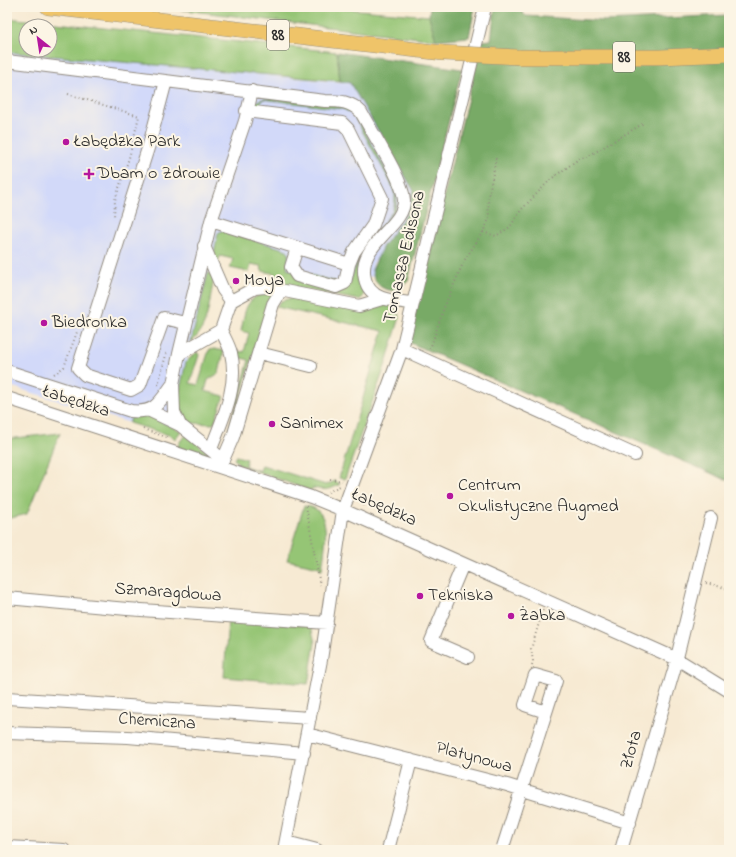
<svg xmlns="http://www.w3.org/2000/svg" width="736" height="857" viewBox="0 0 736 857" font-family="'Indie Flower',sans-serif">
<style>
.built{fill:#d2d9f9}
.green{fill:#95c575;stroke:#607850;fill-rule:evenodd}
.forest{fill:#78aa66;stroke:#526a48}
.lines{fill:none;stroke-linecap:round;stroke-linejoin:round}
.minor-casing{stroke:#918a7f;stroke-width:14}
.major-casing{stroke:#918a7f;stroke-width:16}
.path{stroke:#918a7f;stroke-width:2;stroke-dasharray:1 3;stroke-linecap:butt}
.minor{stroke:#fff;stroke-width:12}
.major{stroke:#efc469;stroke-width:15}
.major-bridge-casing{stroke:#918a7f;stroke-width:16;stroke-linecap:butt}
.major-bridge{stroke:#efc469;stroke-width:15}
.poi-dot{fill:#b5179e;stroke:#fcf5e5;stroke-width:1.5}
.labels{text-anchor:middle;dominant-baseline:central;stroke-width:4;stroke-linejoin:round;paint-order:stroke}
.shield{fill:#fcf5e5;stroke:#6a6863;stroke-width:1}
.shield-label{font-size:17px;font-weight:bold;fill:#2b2b2b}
.poi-label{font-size:18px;fill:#2b2b2b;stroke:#fcf5e5;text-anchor:start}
.street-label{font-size:18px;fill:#2b2b2b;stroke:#fcf5e5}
</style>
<rect width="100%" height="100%" fill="#fcf5e5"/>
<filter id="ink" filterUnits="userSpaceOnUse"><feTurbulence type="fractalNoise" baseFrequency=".025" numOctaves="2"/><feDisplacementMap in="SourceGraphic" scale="8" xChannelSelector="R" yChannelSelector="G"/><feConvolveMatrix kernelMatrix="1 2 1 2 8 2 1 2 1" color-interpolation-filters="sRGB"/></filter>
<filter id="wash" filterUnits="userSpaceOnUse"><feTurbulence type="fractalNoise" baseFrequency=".012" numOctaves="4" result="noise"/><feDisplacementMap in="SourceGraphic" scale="16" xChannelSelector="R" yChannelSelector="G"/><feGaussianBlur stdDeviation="0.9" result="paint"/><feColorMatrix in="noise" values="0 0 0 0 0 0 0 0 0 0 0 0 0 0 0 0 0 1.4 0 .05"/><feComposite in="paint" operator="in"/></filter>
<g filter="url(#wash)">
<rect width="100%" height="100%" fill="#f7ead3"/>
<!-- built -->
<path class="built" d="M7,51L350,83L414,191L406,215L384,246L373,264L372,270L373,277L357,275L349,285L289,274L214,249L213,256L179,389L172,436L7,385Z"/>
<!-- green -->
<path class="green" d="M159,7H324L429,16L436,40Z
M7,18L337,52L340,81L7,52ZM26,26H50V50H26Z
M265,98C286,100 330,101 348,109C353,111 356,116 359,120L393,183L397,198L395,210L364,250L358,260V280L364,293L363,297L359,300L285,286L281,281L275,279L276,274L262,271L261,266L251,264L249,272L230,268L233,259L220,256L217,267L213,259L218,233L223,230L287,250L289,254L287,269L349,285L359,255L392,212L395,203V195L391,183L353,114L343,109L262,99L260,108L255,107V102Z
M208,273H210L214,280L213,284C209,303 208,329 191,342Z
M262,294H273L227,437L249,360L237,357L236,351L244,352L249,333L241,331C245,314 244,300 262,294Z
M296,297L327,305L363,311L385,302L395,309L400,317L385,366L345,479L339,478L383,331L276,307L281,301Z
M214,349L224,351L219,373L208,380L205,391L224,396L214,424L189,423L180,410L178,398L186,362L197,352L199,355L190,383L198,385L209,350Z
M132,416H149L181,431L175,439L172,436L129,423Z
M60,433L27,514L7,519V439Z
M187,435L215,459L177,448L181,440Z
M236,456L247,459L245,466L260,471L262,465L326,485L335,481L340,484C329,491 324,490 312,488L311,491L240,465L234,459Z
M304,506C335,506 324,551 322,570H320V567L287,560Z
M228,620L311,626L315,643L308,684L224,677Z"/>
<!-- forest -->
<path class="forest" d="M430,7H475L469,37L436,40L429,16Z
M495,7H517L526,16L605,21L729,15V481L408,342L482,41L491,40Z
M337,52L462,69L408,281L397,291C382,290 375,286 372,270L383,246L406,215L414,191L350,83L340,81Z"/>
</g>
<g filter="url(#ink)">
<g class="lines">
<defs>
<path id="minor" d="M7,61L325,101C340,101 350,101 361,112C372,133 403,179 404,200C405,227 356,244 365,279C370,301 394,301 412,303
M166,81L149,145L78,368L85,375L131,390L140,385L164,318L185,323
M211,221L349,264L354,252L373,225L382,198L348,129L342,123L246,111
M204,246L223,290L231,301
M297,248L291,267L297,276L336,287L345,283L349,264
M231,301L255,288L265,287L359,306L382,299
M402,349L635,455
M259,353L311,366
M179,354L221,330L231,301
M7,371L131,411C156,414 160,401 173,384
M7,398L311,497L343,510L677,659L729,691
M148,410L180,425L216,454
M180,425L174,412L173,384L179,354L211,221L245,121L252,91
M211,449C222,420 239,386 231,353C229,345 224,337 221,330
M223,460L233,437L273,304L281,291
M463,564L431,641L468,657
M7,598L127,609L327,623
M7,698L310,718
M7,733L128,737L304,753
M307,734L507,785L630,823
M286,842L317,850
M7,847L64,850
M284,850L321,660L343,510L402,349L485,7
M388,850L411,760
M502,850L556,681L535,675L525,705L546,712
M621,850L674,670L711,518"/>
<path id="major" d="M48,7L443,53
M518,57H660L729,54"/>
</defs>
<!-- minor casing -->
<use href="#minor" class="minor-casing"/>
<!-- major casing -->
<use href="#major" class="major-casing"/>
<!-- path -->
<path class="path" d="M68,94L139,116L129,158L115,200L114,216
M483,232L496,236L510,227L521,210L551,179L580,158L587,157L644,123
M430,349L445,305L464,261L483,232L489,219L488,199L496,158
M54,374L64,367L77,332
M158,385L167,351
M143,429L169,438
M330,479L342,481
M328,492L340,486
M362,493V499L365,508
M306,506L320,585
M706,583L729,589
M532,665L533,661L531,649L543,610"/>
<!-- minor -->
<use href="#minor" class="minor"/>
<!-- major -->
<use href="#major" class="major"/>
<defs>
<path id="major-bridge" d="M443,53L518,57"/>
</defs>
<!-- major-bridge casing -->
<use href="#major-bridge" class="major-bridge-casing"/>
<!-- major-bridge -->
<use href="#major-bridge" class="major-bridge"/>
</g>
</g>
<!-- markers -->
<g class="poi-dot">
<circle cx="66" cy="142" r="4"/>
<path d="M87 168h4v4h4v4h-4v4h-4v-4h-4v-4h4z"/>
<circle cx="236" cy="281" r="4"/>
<circle cx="44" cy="323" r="4"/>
<circle cx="272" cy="424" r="4"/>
<circle cx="450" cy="496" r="4"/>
<circle cx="420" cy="596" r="4"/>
<circle cx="511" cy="616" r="4"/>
</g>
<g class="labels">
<!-- shield labels -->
<g class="shield">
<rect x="267" y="20" width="22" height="30" rx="3"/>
<rect x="613" y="42" width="22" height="30" rx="3"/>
</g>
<g class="shield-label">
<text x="278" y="35">88</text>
<text x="624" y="57">88</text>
</g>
<!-- poi labels -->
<g class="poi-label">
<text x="74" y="142">Łabędzka Park</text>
<text x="97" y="174">Dbam o Zdrowie</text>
<text x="244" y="281">Moya</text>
<text x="52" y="323">Biedronka</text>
<text x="280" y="424">Sanimex</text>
<text x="458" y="486">Centrum<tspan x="458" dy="21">Okulistyczne Augmed</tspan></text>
<text x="428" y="596">Tekniska</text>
<text x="519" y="616">Żabka</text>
</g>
<!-- street labels -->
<g class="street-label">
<text transform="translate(405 257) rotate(-77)">Tomasza Edisona</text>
<text transform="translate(76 402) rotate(18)">Łabędzka</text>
<text transform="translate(384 508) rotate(24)">Łabędzka</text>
<text transform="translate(168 593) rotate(4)">Szmaragdowa</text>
<text transform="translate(157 722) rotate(4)">Chemiczna</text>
<text transform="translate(632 750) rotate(-74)">Złota</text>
<text transform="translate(474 758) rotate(15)">Platynowa</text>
</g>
</g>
<!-- margin -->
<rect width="736" height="857" fill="none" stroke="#fcf5e5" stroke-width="24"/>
<!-- north arrow -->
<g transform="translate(38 38) rotate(330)"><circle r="19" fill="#fcf5e5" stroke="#a8a49b"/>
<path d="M0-3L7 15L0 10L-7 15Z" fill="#b5179e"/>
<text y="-6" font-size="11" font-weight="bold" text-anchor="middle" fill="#2b2b2b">N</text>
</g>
</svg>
